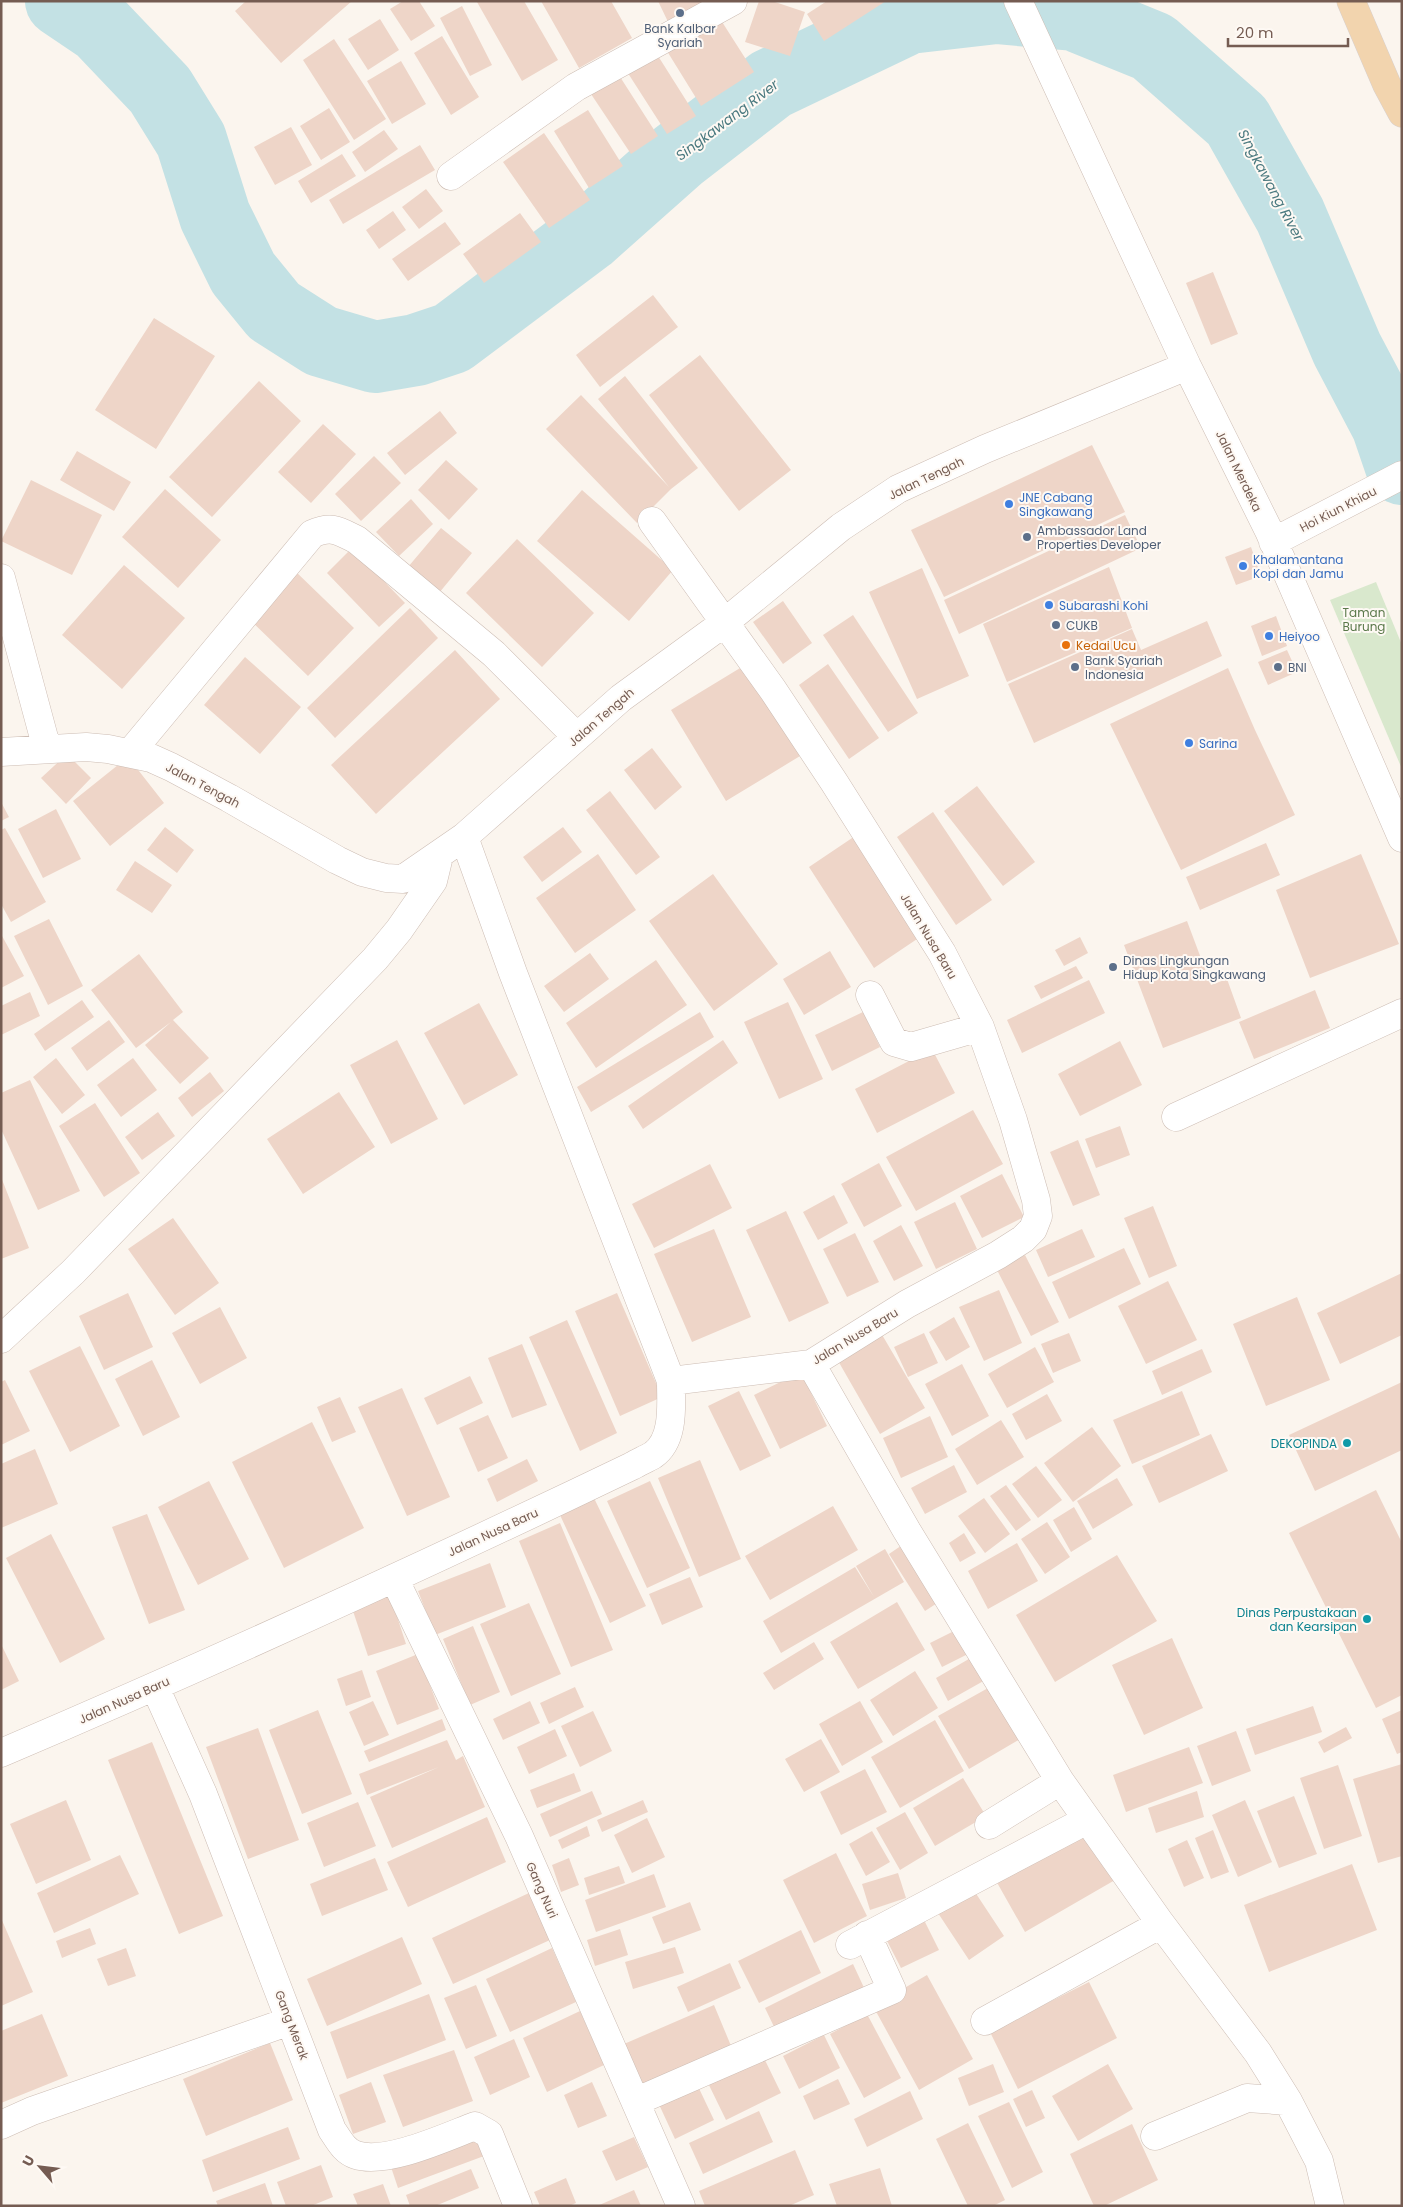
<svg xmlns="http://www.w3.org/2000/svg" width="1403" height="2207" viewBox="0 0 1403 2207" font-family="Poppins,sans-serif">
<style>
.green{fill:#d9e8cd}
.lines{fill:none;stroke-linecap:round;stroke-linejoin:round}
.river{stroke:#c3e1e4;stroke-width:72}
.building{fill:#eed5c8}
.minor-casing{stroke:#cdbdb4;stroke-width:29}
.major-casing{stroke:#d8d1cf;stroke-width:29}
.minor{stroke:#fff;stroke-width:28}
.major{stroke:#f2d4ae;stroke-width:28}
.service-dot{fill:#5c6f8a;stroke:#fef9f4;stroke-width:2}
.shop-dot{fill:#3f7fe0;stroke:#fef9f4;stroke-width:2}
.food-dot{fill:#e8710a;stroke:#fef9f4;stroke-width:2}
.culture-dot{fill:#0f9aa8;stroke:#fef9f4;stroke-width:2}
.labels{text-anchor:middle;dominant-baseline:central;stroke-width:4;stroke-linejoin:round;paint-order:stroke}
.service-label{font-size:12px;fill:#4e5e75;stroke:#fef9f4;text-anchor:start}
.street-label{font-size:12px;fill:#755c52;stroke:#fef9f4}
.shop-label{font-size:12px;fill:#366cbe;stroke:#fef9f4;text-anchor:start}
.park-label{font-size:12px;fill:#5b794b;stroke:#fef9f4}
.food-label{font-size:12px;fill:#c56008;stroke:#fef9f4;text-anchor:start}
.culture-label{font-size:12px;fill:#0d838f;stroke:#fef9f4;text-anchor:end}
.water-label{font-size:14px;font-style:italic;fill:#4a797f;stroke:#fef9f4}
</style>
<rect width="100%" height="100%" fill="#fbf5ee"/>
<!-- green -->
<path class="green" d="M1376,582L1402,645V769L1330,600Z"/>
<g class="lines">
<!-- river -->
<path class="river" d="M61,1L101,28L160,90L191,140L215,216L243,273L274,311L321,341L375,357L416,350L452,338L588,236L678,156L771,84L909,18L996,8L1074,15L1153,47L1237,121L1290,215L1347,349L1387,425L1402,469"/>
</g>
<!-- building -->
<path class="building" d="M246,1H352L281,63L235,11Z
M403,1H419L435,26L411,41L390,9Z
M478,1H524L558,60L522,81L477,2Z
M541,1H611L632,38L579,68Z
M658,1H722L670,26Z
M759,1H772L805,12L790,56L745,42Z
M827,1H886L824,41L807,14Z
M462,6L492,65L470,76L440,18Z
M717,14L754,72L701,106L662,43Z
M380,19L399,50L368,70L348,39Z
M442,36L479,97L451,115L414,53Z
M334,39L386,119L354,140L303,60Z
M653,48L696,116L667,134L624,67Z
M401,61L426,104L392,124L367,81Z
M615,69L658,136L631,154L587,88Z
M329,108L350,142L321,160L300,126Z
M588,110L623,166L589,188L554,131Z
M291,127L312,165L275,185L254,147Z
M384,130L398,149L365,172L352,152Z
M544,133L590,200L549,228L503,162Z
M420,145L435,170L343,224L329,200Z
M342,154L356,176L311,203L298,181Z
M426,189L443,211L419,229L402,207Z
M393,211L406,230L379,249L366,230Z
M520,213L541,242L484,283L463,254Z
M445,222L461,244L408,281L392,259Z
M1213,272L1238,334L1211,345L1186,283Z
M653,295L678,327L600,387L576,355Z
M154,318L215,356L156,449L95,410Z
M700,355L791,470L739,511L649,395Z
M625,376L698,468L671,489L637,523L546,429L581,395L669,487L598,399Z
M259,381L301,421L212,517L169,477Z
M440,411L457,433L405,475L387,453Z
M323,424L356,454L311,503L278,472Z
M1092,445L1125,512L944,597L911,530Z
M77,451L131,482L114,511L60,480Z
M374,456L401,483L361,521L335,494Z
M446,460L478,489L449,520L418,490Z
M31,480L102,515L72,575L1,541Z
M165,489L221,540L178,588L122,537Z
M582,490L673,570L629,621L537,541Z
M411,499L433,524L399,556L376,532Z
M1125,515L1141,548L959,634L944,600Z
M441,528L472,553L439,593L408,567Z
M517,539L594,613L542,667L466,593Z
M1251,547L1261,576L1236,585L1225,557Z
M352,548L405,603L379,627L327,573Z
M124,565L185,618L122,689L62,635Z
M1109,567L1132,628L1007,682L983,624Z
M922,568L969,676L917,699L869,592Z
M293,569L354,628L308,676L247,617Z
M783,601L812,643L783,664L753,622Z
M410,608L438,638L335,738L307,708Z
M853,615L918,713L888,732L823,635Z
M1276,616L1287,646L1262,656L1251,626Z
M1207,621L1222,656L1034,743L1008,684L1132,629L1141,650Z
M455,650L500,699L376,814L331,765Z
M1287,650L1297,672L1268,685L1258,662Z
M245,657L301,707L260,754L204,705Z
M750,662L805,753L726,801L671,710Z
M828,664L879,738L849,759L799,685Z
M1228,668L1255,730L1295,815L1181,870L1110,724Z
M652,748L682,787L655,810L624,770Z
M67,754L91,778L66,804L41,778Z
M128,757L164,803L110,846L73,801Z
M977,786L1035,862L1003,886L944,811Z
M610,791L660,857L636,875L586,810Z
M1,802L9,817L1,821Z
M56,809L81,859L43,878L18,829Z
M933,812L992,900L956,925L897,837Z
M165,827L194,850L177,873L147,850Z
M563,827L582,852L542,882L523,857Z
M5,828L46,902L11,922L1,904V830Z
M861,832L926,933L874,968L809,867Z
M1266,843L1280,875L1200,910L1186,877Z
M598,854L636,910L575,953L536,898Z
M1361,854L1399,944L1310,978L1276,890Z
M135,861L172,885L152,913L116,890Z
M713,874L778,964L714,1011L649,921Z
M49,919L83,986L48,1005L14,936Z
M1187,921L1211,985L1227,979L1241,1018L1163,1048L1124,945Z
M1,934L24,976L1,988Z
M1080,937L1088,953L1064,966L1055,950Z
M830,951L851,987L804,1015L783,979Z
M590,953L609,979L564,1012L544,986Z
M139,954L183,1012L173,1020L209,1058L180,1084L145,1045L171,1022L136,1048L91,990Z
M656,960L687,1005L596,1068L566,1023Z
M1076,966L1083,978L1041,999L1034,986Z
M1089,980L1105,1013L1022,1053L1007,1020Z
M1315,990L1330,1028L1254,1059L1239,1022Z
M30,992L40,1016L1,1035V1006Z
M82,1000L94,1017L45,1051L34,1034Z
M788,1002L823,1079L779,1099L744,1022Z
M479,1003L518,1075L464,1105L424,1033Z
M700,1012L714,1037L591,1112L577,1087Z
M863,1012L880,1047L832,1071L815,1035Z
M109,1020L125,1042L87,1071L71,1048Z
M397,1040L438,1119L391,1144L350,1065Z
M723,1040L738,1063L643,1129L628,1106Z
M1120,1041L1142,1085L1080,1116L1058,1074Z
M932,1049L955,1093L877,1133L855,1089Z
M56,1058L85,1095L62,1114L33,1077Z
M133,1058L157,1090L121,1117L97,1085Z
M210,1072L224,1091L192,1117L178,1098Z
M30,1080L80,1191L38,1210L1,1129V1093Z
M339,1092L375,1147L303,1194L267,1139Z
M95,1103L140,1173L104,1197L59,1126Z
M973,1110L1003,1164L916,1211L886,1157Z
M158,1112L175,1136L142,1160L125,1137Z
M1120,1126L1130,1155L1096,1168L1085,1139Z
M1078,1140L1100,1195L1073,1206L1050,1152Z
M879,1163L902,1206L864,1227L841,1184Z
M710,1164L732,1208L654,1248L632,1204Z
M1002,1174L1024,1217L982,1238L960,1196Z
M1,1177L29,1248L1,1259Z
M834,1195L848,1223L818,1240L803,1212Z
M955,1202L977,1249L936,1269L914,1222Z
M1153,1206L1177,1266L1149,1278L1124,1218Z
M786,1211L829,1303L789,1322L746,1230Z
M173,1218L219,1283L175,1315L128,1249Z
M901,1225L923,1266L894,1281L873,1241Z
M714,1229L751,1317L692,1342L654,1254Z
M1082,1229L1095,1257L1048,1277L1036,1250Z
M855,1233L879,1282L847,1297L823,1249Z
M1124,1248L1141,1284L1069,1319L1052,1282Z
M1025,1255L1059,1322L1031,1336L997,1270Z
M1402,1273V1335L1340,1364L1317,1313Z
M1168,1281L1197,1340L1146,1364L1118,1306Z
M999,1290L1022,1343L984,1361L959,1307Z
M128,1293L153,1347L104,1370L79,1316Z
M617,1293L662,1397L620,1416L575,1311Z
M1297,1297L1330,1380L1266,1406L1233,1324Z
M220,1307L247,1358L200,1384L172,1333Z
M954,1317L970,1347L946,1361L929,1332Z
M567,1320L617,1433L580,1451L529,1337Z
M881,1333L925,1408L880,1434L837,1359Z
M924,1333L938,1363L908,1377L894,1347Z
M1069,1333L1081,1361L1053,1373L1041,1344Z
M522,1344L547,1405L512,1418L488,1358Z
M80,1346L120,1426L70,1452L29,1371Z
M1035,1347L1054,1382L1007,1408L988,1374Z
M1202,1349L1212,1372L1162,1395L1152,1371Z
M152,1360L180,1417L143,1436L115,1379Z
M962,1364L989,1416L952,1436L925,1384Z
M801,1372L827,1426L780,1449L754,1395Z
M470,1376L483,1403L437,1425L424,1398Z
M5,1380L30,1431L1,1445V1382Z
M1402,1382V1450L1315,1491L1289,1435Z
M402,1388L450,1497L407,1516L358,1407Z
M739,1391L771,1456L740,1471L708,1406Z
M1182,1391L1200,1435L1132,1464L1113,1420Z
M1047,1394L1062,1421L1026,1440L1012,1414Z
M340,1397L356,1432L332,1442L317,1407Z
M488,1415L508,1458L478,1472L459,1428Z
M930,1416L948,1457L901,1478L883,1438Z
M1001,1420L1024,1457L977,1485L955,1449Z
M312,1422L364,1528L284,1568L232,1462Z
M1092,1427L1121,1466L1073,1502L1044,1463Z
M1211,1434L1228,1471L1159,1503L1142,1466Z
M35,1449L58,1504L1,1528V1464Z
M527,1459L538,1481L497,1502L487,1479Z
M700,1460L741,1559L699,1577L658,1478Z
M954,1465L967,1492L925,1514L911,1488Z
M1036,1466L1062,1500L1038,1518L1012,1484Z
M1117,1478L1133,1505L1093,1529L1077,1501Z
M209,1481L249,1559L198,1585L158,1507Z
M650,1481L690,1568L647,1588L607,1501Z
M1006,1485L1031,1520L1016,1531L990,1496Z
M1376,1490L1402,1543V1695L1376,1708L1289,1533Z
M594,1498L646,1606L610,1623L560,1515Z
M984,1498L1010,1534L985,1553L958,1516Z
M833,1506L858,1550L770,1600L745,1556Z
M1074,1507L1092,1539L1071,1552L1053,1520Z
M147,1514L185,1610L149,1624L112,1527Z
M1047,1522L1070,1557L1045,1574L1021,1539Z
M560,1523L613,1650L571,1667L519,1541Z
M964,1533L976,1553L960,1562L949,1543Z
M51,1534L105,1639L60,1663L6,1558Z
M911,1539L948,1596L925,1611L889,1554Z
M1017,1543L1038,1581L988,1609L968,1571Z
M885,1549L904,1582L781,1653L763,1621L855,1567L874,1597L856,1566Z
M1117,1555L1157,1621L1055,1682L1016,1615Z
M490,1563L506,1607L435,1635L418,1591Z
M690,1577L703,1607L662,1625L649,1594Z
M390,1595L406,1644L368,1656L352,1608Z
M897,1602L925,1650L858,1689L830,1642Z
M529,1603L561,1674L511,1696L480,1624Z
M473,1626L500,1692L470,1705L443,1639Z
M960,1628L972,1652L942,1667L930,1643Z
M1172,1638L1203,1708L1144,1735L1112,1665Z
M814,1642L824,1659L774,1690L763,1673Z
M1,1644L19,1681L1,1690Z
M418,1654L439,1709L397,1725L376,1671Z
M974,1656L987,1679L948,1701L936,1678Z
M362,1670L371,1697L346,1706L337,1679Z
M915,1671L938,1708L893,1736L870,1700Z
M997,1683L1027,1735L969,1769L938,1716Z
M575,1687L584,1707L549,1724L540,1703Z
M373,1701L389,1735L364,1746L349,1712Z
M530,1701L540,1723L503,1740L493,1719Z
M860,1701L883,1742L842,1766L819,1724Z
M1313,1706L1322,1732L1255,1755L1246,1729Z
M318,1710L352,1794L302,1814L269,1730Z
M1402,1710V1752L1397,1754L1382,1719Z
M593,1711L612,1751L580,1767L561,1726Z
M442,1719L446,1730L369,1762L364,1751Z
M935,1720L964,1771L900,1808L871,1757Z
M1346,1727L1352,1738L1324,1753L1318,1742Z
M258,1728L299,1840L248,1859L206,1747Z
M555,1729L567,1756L529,1774L517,1747Z
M1236,1731L1251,1771L1212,1786L1197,1746Z
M821,1739L840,1772L804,1792L785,1759Z
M447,1740L456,1760L463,1756L485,1807L392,1848L370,1797L439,1767L367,1795L359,1774Z
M152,1742L223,1916L179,1934L108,1760Z
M1189,1747L1203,1783L1126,1812L1113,1775Z
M1402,1764V1856L1378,1863L1353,1779Z
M1338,1765L1362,1836L1324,1849L1300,1778Z
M865,1769L887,1812L841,1835L820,1792Z
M574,1773L581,1791L537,1808L530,1790Z
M963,1778L986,1816L935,1846L913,1808Z
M592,1791L602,1814L550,1837L540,1814Z
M1197,1791L1204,1817L1156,1833L1148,1808Z
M1294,1796L1317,1854L1279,1868L1257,1811Z
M66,1800L91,1860L36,1884L10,1824Z
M643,1800L648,1812L602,1832L597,1820Z
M1245,1800L1272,1862L1238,1877L1212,1815Z
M358,1802L376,1846L324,1867L307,1823Z
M905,1812L928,1853L900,1870L876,1828Z
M487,1817L506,1862L408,1907L387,1862Z
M647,1818L665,1857L632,1873L614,1835Z
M587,1826L590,1836L562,1849L558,1840Z
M1086,1828L1115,1880L1025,1932L995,1879Z
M1213,1830L1229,1872L1211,1879L1195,1838Z
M872,1831L890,1862L866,1876L849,1844Z
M1187,1840L1204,1878L1184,1887L1168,1849Z
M836,1853L867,1916L814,1943L783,1880Z
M120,1855L139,1894L54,1933L37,1893Z
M375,1858L388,1890L322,1916L310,1884Z
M569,1858L579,1885L561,1892L552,1865Z
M1352,1864L1377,1930L1269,1972L1244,1905Z
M619,1866L625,1883L589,1895L584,1878Z
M898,1873L906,1898L870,1910L862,1884Z
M654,1874L666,1907L596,1932L585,1900Z
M971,1886L1004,1936L969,1960L936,1910Z
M529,1893L550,1940L453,1984L432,1938Z
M690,1902L701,1930L663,1944L652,1917Z
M922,1916L939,1950L901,1968L884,1935Z
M1,1918L33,1992L1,2006Z
M90,1928L96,1944L62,1958L56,1941Z
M620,1929L628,1955L595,1966L587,1940Z
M801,1930L821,1973L759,2003L738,1961Z
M402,1937L422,1984L327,2026L307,1979Z
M675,1947L684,1973L633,1989L625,1962Z
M126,1948L136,1976L108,1986L97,1959Z
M552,1948L576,2002L510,2032L486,1979Z
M730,1963L741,1988L688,2012L677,1987Z
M853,1964L866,1992L778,2035L765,2008Z
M927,1975L973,2059L919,2090L873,2006Z
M1089,1982L1117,2038L1018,2089L990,2032Z
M476,1985L497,2036L466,2049L444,1998Z
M429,1994L446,2040L347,2079L330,2032Z
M714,2005L734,2053L644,2092L624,2044Z
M580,2011L604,2065L547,2092L523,2038Z
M42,2014L68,2076L1,2103V2031Z
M867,2014L901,2078L864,2098L830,2034Z
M824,2035L840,2068L799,2089L783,2056Z
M514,2039L530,2077L490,2095L474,2057Z
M270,2043L293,2100L206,2136L183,2079Z
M454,2050L473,2101L403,2127L383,2075Z
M761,2052L781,2093L726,2120L706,2079Z
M993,2064L1004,2092L969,2106L958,2078Z
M1108,2064L1133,2109L1078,2141L1052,2096Z
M838,2079L850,2104L814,2120L803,2096Z
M695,2080L714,2120L675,2139L656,2098Z
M371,2082L386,2122L353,2134L339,2095Z
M592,2082L607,2116L578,2128L564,2095Z
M1032,2090L1045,2118L1026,2127L1013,2099Z
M910,2091L923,2119L867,2147L854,2119Z
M1009,2102L1043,2172L1012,2188L978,2116Z
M759,2111L773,2142L703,2174L689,2143Z
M968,2123L1005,2200L993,2206H968L936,2139Z
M1132,2124L1158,2180L1104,2206H1094L1070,2154Z
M288,2127L300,2159L213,2192L202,2160Z
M477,2135L484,2156L398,2188L391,2167Z
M634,2137L648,2167L616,2181L602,2151Z
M795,2150L814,2195L789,2206H705L699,2191Z
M321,2165L333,2197L311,2206H286L277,2182Z
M880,2168L892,2206H837L829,2184Z
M471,2169L479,2188L435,2206H410L406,2195Z
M566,2178L576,2203L569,2206H540L534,2192Z
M265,2183L273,2206H218L216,2201Z
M383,2184L391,2206H358L353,2194Z
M634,2190L641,2206H597Z"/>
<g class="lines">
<defs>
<path id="minor" d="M1018,1L1187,366L1269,531L1402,838
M451,176L576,87L733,1
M1273,542L1402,475
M1,578L47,749
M1,752L86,747L108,749L151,758L171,767L229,798L337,860L362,872L386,878L403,879L464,837L621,698L724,623L841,527L898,489L985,449L1187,366
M130,753L312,534C332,525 339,531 357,540L494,654L577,737
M464,837L513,973L671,1381
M870,995L894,1042L911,1047L980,1027
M1176,1117L1402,1013
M1,1339L73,1272L375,959L399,930L433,881L439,856
M811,1364L907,1531L1060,1781L1161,1924L1258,2053L1288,2101L1319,2161L1330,2206
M394,1578L519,1836L681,2206
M155,1687L203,1794L332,2130C339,2140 344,2151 356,2155C386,2165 446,2137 475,2126L489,2134L518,2206
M1,1753C214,1662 424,1566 632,1466C639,1462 646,1459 653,1455C675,1440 671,1404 671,1381L811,1364L907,1304L998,1255L1023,1239L1033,1229L1038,1216L1036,1200L1013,1120L980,1027L942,953L834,782L773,690L652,521
M989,1825L1060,1781
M850,1945L1087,1820
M985,2021L1161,1924
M637,2101L892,1990L867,1935
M1,2125L32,2111L290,2021
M1155,2136L1247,2098L1288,2101"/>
<path id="major" d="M1351,1L1387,85L1402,113"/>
</defs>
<!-- minor casing -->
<use href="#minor" class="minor-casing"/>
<!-- major casing -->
<use href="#major" class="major-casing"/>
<!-- minor -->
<use href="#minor" class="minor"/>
<!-- major -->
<use href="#major" class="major"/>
</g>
<!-- markers -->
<g class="service-dot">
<circle cx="680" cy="13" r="5"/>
<circle cx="1027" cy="537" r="5"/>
<circle cx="1056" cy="625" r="5"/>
<circle cx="1075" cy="667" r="5"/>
<circle cx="1278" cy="667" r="5"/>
<circle cx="1113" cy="967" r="5"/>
</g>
<g class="shop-dot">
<circle cx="1009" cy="504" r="5"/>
<circle cx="1243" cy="566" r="5"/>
<circle cx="1049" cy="605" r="5"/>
<circle cx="1269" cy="636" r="5"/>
<circle cx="1189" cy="743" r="5"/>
</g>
<circle class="food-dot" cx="1066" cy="645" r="5"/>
<g class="culture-dot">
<circle cx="1347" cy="1443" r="5"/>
<circle cx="1367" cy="1619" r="5"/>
</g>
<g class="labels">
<!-- service labels -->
<g class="service-label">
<text x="680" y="28" text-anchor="middle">Bank Kalbar<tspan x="680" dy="14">Syariah</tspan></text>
<text x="1037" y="530">Ambassador Land<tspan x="1037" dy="14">Properties Developer</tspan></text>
<text x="1066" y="625">CUKB</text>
<text x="1085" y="660">Bank Syariah<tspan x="1085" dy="14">Indonesia</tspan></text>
<text x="1288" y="667">BNI</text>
<text x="1123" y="960">Dinas Lingkungan<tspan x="1123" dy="14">Hidup Kota Singkawang</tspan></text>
</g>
<!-- street labels -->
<g class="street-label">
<text transform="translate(1239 471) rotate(64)">Jalan Merdeka</text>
<text transform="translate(926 478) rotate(-26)">Jalan Tengah</text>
<text transform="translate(1338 509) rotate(-27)">Hoi Kiun Khiau</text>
<text transform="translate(601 717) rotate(-41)">Jalan Tengah</text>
<text transform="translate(203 785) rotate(28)">Jalan Tengah</text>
<text transform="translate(929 936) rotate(59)">Jalan Nusa Baru</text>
<text transform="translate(855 1336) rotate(-31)">Jalan Nusa Baru</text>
<text transform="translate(493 1532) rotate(-25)">Jalan Nusa Baru</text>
<text transform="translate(124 1700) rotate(-24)">Jalan Nusa Baru</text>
<text transform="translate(542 1890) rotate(66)">Gang Nuri</text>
<text transform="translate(292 2025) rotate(69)">Gang Merak</text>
</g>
<!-- shop labels -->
<g class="shop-label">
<text x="1019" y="497">JNE Cabang<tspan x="1019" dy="14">Singkawang</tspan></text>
<text x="1253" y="559">Khalamantana<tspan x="1253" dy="14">Kopi dan Jamu</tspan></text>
<text x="1059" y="605">Subarashi Kohi</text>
<text x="1279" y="636">Heiyoo</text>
<text x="1199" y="743">Sarina</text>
</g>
<!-- park labels -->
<g class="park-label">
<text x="1364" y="612">Taman<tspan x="1364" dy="14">Burung</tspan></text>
</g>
<!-- food labels -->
<g class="food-label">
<text x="1076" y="645">Kedai Ucu</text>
</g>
<!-- culture labels -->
<g class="culture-label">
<text x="1337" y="1443">DEKOPINDA</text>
<text x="1357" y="1612">Dinas Perpustakaan<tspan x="1357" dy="14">dan Kearsipan</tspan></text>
</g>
<!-- water labels -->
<g class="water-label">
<text transform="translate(727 120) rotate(-37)">Singkawang River</text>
<text transform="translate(1271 185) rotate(62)">Singkawang River</text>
</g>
</g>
<!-- border -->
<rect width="1403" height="2207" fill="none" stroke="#755c52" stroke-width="5"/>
<!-- north arrow -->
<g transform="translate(40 2167) rotate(298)" stroke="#fef9f4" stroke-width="4" paint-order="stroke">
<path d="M0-4L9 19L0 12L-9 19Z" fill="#755c52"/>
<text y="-8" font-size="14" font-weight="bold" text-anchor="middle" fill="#755c52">U</text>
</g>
<!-- scale -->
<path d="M1228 38v8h120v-8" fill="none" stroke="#755c52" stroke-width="2.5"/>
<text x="1236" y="38" font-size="15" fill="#755c52" stroke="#fef9f4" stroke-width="4" paint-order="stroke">20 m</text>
</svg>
